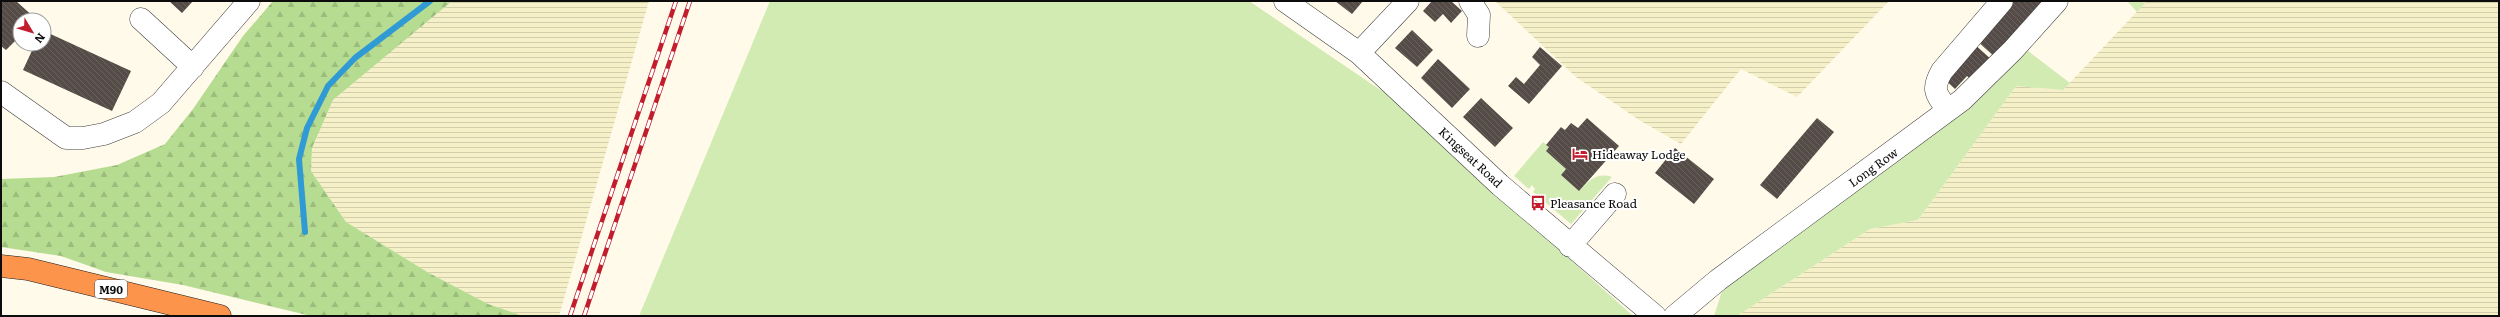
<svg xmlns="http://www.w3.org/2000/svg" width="2500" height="317" viewBox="0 0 2500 317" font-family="Literata,serif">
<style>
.farmland{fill:url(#farmland-rules)}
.grass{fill:#d2ebb3}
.forest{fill:url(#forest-firs)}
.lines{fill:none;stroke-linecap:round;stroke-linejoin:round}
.stream{stroke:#309ad4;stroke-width:6}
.building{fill:url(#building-back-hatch)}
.minor-casing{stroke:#3f3f3f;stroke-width:23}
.highway-casing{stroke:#1d1d1d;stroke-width:23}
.minor{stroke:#fff;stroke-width:22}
.highway{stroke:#fc944c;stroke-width:22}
.rail-casing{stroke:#c21d2d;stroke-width:4.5}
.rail{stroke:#fff;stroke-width:3;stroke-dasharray:9;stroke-linecap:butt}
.labels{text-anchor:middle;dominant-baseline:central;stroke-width:4;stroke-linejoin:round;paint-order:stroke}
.shield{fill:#fff;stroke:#555;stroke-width:1}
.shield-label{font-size:11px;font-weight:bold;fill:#0c0c0c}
.poi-label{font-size:12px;fill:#0c0c0c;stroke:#fff;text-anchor:start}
.street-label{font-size:12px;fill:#0c0c0c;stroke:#fff}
</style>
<defs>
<pattern id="farmland-rules" width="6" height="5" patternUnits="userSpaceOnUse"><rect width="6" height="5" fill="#f6f0c9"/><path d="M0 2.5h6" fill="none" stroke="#d2cdab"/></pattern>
<pattern id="forest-firs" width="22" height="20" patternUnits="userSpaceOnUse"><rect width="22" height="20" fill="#b6dc91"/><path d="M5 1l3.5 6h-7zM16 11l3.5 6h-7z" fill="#9bbc7c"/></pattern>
<pattern id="building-back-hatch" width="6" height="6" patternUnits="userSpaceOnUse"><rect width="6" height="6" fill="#554c48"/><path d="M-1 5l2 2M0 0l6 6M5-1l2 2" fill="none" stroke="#68615e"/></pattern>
</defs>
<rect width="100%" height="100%" fill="#fffaea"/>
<!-- farmland -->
<path class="farmland" d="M452,1H649L559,316H523L488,304L429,273L346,222L311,171L312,148L333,100Z
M1495,1H1889L1797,97L1741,69L1681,144L1639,120L1576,77Z
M2147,1H2499V316H1737L1870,229L1918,220L2016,86L2063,90Z"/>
<!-- grass -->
<path class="grass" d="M770,1H1249L1385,93L1633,316H639Z
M2127,1H2147L2137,12Z
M2023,47L2070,83L2063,90L2016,86L1918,220L1870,229L1737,316H1714L1724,285Z
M1543,142L1549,147L1546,151L1566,169L1561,175L1579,191C1590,180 1596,172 1612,177L1571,224L1533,192L1535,189L1532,185L1529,189L1514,176Z"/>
<!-- forest -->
<path class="forest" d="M273,1H452L333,100L312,148L311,171L346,222L429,273L488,304L523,316H311L183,285L106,272L61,256L1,247V179L54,177L117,165L165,144L193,109L243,36Z"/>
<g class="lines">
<!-- stream -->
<path class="stream" d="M305,232L299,159L307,128L328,86L355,58L430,1"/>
</g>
<!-- building -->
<path class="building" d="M1,1H16L36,19L20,20V36L6,50L1,46Z
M169,1H193L182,13Z
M1335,1H1363L1352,14Z
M1432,1H1451L1462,11L1451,23L1443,14L1435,22L1423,11Z
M2009,1H2048L1997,59L1975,39Z
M1412,30L1433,50L1417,67L1395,48Z
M44,31L131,71L112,111L23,70L35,44H44Z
M1973,43L1993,61L1974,82L1967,76L1955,89L1943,78Z
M1540,47L1562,66L1529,104L1508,86L1516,77L1524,84L1540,65L1532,57Z
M1438,59L1470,89L1452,108L1421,78Z
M1481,98L1513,128L1495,147L1463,117Z
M1587,118L1619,146L1579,191L1561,175L1566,169L1546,151L1549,147L1546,145L1561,127L1565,130L1571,123L1578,128Z
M1817,118L1834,132L1777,199L1760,185Z
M1675,148L1714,179L1694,204L1655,173Z"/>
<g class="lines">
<defs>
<path id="minor" d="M1285,1L1359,53L1500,185L1655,316
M1470,1L1479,15L1478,36
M141,19L193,67
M1359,53L1408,1
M1,92L66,138H83L104,134L135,122L161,103L249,1
M1948,110C1936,94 1931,90 1942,71L2002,1
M1570,246L1615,194
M1675,316L1718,280L1962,100L2013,50L2057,1"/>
<path id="highway" d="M1,266L28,269L220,316"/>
</defs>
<!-- minor casing -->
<use href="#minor" class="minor-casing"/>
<!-- highway casing -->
<use href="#highway" class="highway-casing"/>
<!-- minor -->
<use href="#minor" class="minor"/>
<!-- highway -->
<use href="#highway" class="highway"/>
<defs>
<path id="rail" d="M570,316L676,1
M584,316L690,1"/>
</defs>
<!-- rail casing -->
<use href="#rail" class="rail-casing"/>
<!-- rail -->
<use href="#rail" class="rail"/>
</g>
<!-- icons -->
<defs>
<symbol id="hotel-bare" viewBox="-9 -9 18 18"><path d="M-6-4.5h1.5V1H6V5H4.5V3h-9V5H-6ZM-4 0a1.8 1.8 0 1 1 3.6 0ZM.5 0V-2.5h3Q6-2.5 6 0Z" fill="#c21d2d" stroke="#fff" stroke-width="2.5" paint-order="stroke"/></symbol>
<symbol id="bus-bare" viewBox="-9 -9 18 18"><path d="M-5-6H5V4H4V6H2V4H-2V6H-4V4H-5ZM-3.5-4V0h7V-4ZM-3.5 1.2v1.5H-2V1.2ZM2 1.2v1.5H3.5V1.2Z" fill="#c21d2d" stroke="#fff" stroke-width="2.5" paint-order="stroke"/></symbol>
</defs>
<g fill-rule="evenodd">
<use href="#hotel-bare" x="1569" y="143" width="22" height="22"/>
<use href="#bus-bare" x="1527" y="192" width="22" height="22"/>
</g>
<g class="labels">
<!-- shield labels -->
<rect class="shield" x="95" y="280" width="32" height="18" rx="3"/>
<g class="shield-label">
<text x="111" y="289">M90</text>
</g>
<!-- poi labels -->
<g class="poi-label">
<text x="1592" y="154">Hideaway Lodge</text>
<text x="1550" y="203">Pleasance Road</text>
</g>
<!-- street labels -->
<g class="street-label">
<text transform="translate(1471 157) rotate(43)">Kingseat Road</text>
<text transform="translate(1873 167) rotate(-36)">Long Row</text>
</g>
</g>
<!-- border -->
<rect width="2500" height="317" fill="none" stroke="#0c0c0c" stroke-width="4"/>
<!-- north arrow -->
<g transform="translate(32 32) rotate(128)"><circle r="19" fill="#ffffff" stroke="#9e9e9e"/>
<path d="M0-3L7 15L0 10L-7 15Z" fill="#c21d2d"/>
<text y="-6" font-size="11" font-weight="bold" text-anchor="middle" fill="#0c0c0c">N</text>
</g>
</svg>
